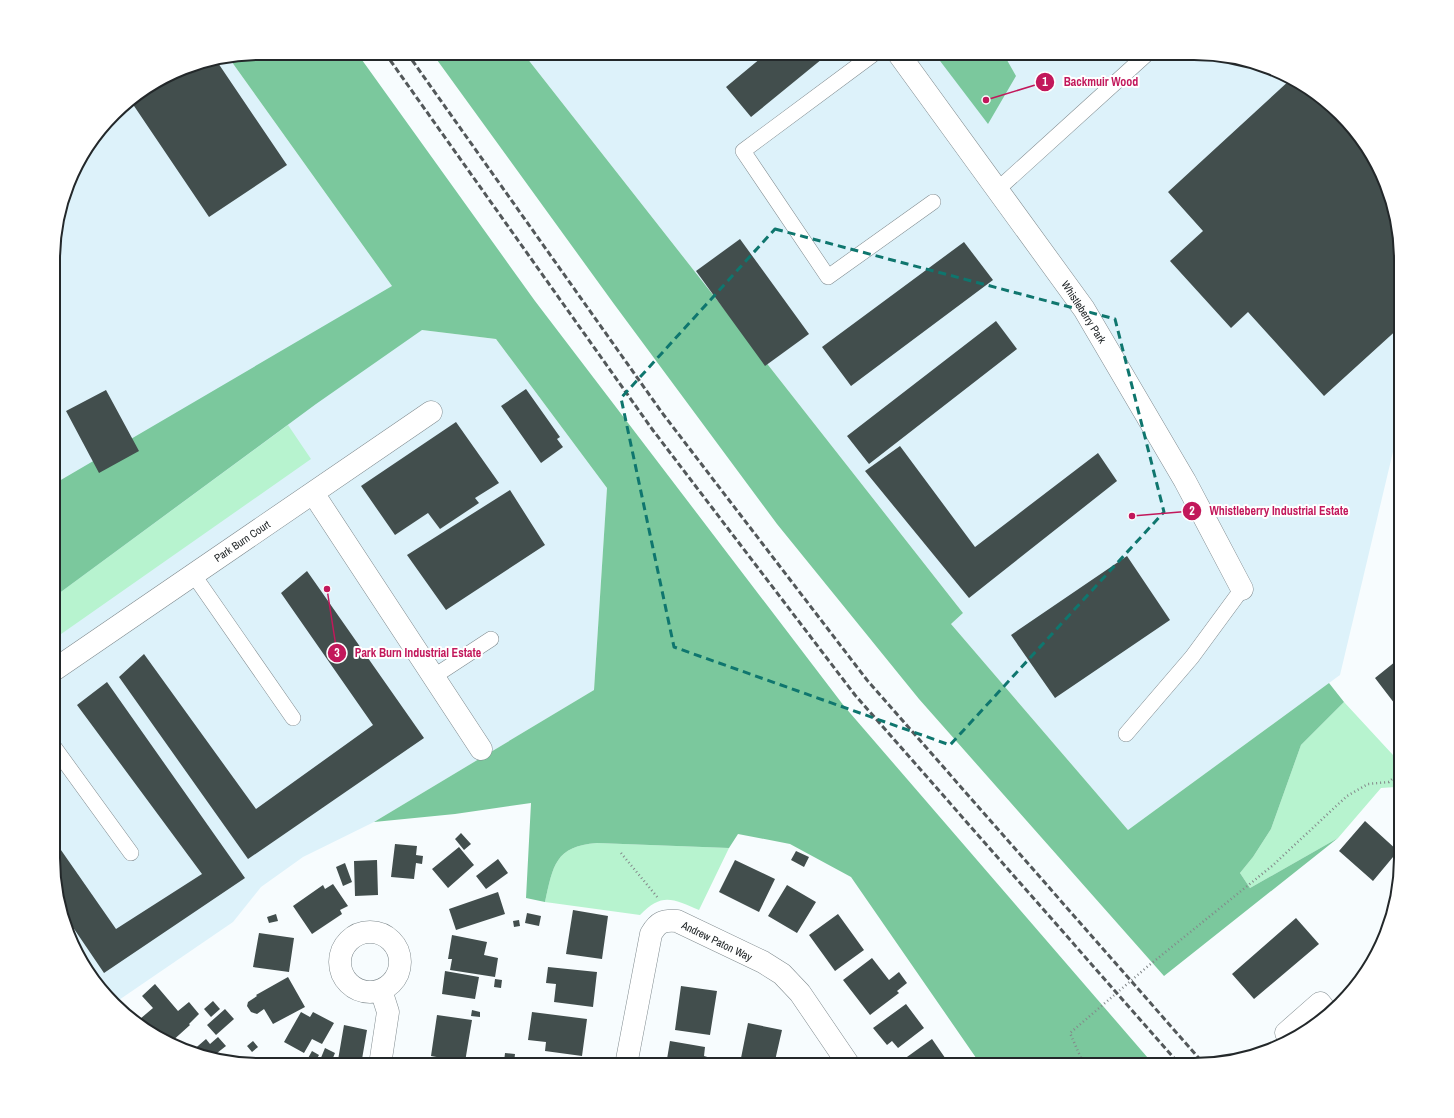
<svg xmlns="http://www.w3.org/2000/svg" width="1454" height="1118" viewBox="0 0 1454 1118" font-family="'Archivo Narrow',sans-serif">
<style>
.built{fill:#ddf2fa}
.green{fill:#b7f3cf}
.forest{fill:#7bc89d}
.building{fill:#424e4d}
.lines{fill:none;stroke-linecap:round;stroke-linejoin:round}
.service-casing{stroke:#808b8f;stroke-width:16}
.minor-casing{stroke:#808b8f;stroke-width:23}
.path{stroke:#83888a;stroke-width:2.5;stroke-dasharray:1 3;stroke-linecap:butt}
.service{stroke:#fff;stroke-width:15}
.minor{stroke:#fff;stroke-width:22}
.rail{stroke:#53585a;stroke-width:3;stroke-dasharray:6 3;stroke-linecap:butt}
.marked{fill:none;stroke:#0f766e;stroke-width:3;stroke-dasharray:8 5;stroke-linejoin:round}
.labels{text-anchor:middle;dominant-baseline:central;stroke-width:4;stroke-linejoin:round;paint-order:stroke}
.street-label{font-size:11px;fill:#23282a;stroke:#fff}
.rim{fill:none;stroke:#23282a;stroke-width:2}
.leader{fill:none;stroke:#c2185b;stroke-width:1.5}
.callout-dot{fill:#c2185b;stroke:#fff;stroke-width:1.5}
.mark-label{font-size:12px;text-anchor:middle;font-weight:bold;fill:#fff}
.callout-label{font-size:12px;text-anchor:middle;font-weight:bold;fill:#c2185b;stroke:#fff;stroke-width:4;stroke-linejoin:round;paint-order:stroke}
</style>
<rect width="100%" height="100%" fill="#f7fcfe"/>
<!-- built -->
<path class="built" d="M523,53H1208L1273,69L1330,104L1380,168L1401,259V418L1340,675L1128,830L951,624L963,613Z
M229,58L392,286L422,330L496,339L607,488L594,690L374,822L303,857L261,887L233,922L116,1002L90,964L74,950L53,872L55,232L81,157L124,104L193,64Z"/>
<!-- green -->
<path class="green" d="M288,425L311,459L54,639V597Z
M1344,702L1393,755L1396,787L1381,788L1338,838L1250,888L1240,873L1253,857L1271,829L1301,745Z
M597,843L729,848L699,910C673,899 662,892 640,915L545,902C553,866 555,846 597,843Z"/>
<!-- forest -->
<path class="forest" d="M260,53H357L535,301L844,706L1154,1065H981L851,877L790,844L738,834L729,848L597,843C555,846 553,866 545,902L526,898L531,803L455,814L374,822L594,690L607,488L496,339L422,330L316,404L54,597V484L392,286L229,58Z
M432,53H523L963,613L951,624L1128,830L1329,683L1344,702L1301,745L1271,829L1253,857L1240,873L1250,888L1338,838L1164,976L919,699L777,524L614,304Z
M934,53H1003L1016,76L988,124Z
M70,933L116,1002L74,950Z"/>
<!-- building -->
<path class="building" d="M767,53H818L822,59L751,117L726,87Z
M216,60L287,165L209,217L130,100L193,64Z
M1291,79L1316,95L1344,126L1346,125L1380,168L1397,219L1401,259V326L1324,396L1248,312L1231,328L1170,261L1203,231L1168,192Z
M740,239L809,334L765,366L696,271Z
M964,242L993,280L851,386L822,347Z
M996,321L1017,349L869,464L847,436Z
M526,389L560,437L557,439L563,447L541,463L501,406Z
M106,390L139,451L99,473L66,411Z
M456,422L499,483L475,498L479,503L440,529L428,513L395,535L361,486Z
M900,446L975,547L1098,453L1117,481L969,598L865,471Z
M510,490L545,545L446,610L407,555Z
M1127,556L1170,620L1055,698L1011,635Z
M307,571L424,738L248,859L119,677L144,654L256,809L373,725L281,593Z
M1401,657V706L1398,708L1375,678Z
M107,682L245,878L104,973L66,917L53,872L54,840L116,929L202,874L77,705Z
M1365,821L1398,851L1373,881L1339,851Z
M461,833L471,844L464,850L455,839Z
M395,844L417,846L416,855L423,856L422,864L416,863L414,879L391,877Z
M459,847L474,865L448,888L432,869Z
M796,851L809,857L804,867L791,860Z
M498,859L508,873L486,889L476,876Z
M377,860L378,895L355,896L354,861Z
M735,860L775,879L759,912L719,892Z
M345,863L352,882L343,886L336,867Z
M333,884L348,906L340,910L342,914L312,934L293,906L323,885L325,889Z
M787,885L816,902L797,933L768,916Z
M498,892L505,914L456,930L449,909Z
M1396,893L1393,903L1390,900Z
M573,910L608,916L602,959L566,954Z
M527,913L541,916L539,926L525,923Z
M276,914L278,921L269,923L267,917Z
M838,914L864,950L835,971L809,935Z
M1296,918L1319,944L1254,999L1232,974Z
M519,920L520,926L514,927L513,921Z
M259,933L294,938L289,972L253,967Z
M452,935L487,942L484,955L498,958L495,977L450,970L452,959H448Z
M872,958L889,980L899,972L907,983L897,991L899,993L870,1015L843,980Z
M548,967L597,972L593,1007L554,1002L556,984L546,983Z
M445,971L479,977L475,999L442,994Z
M288,977L305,1007L273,1024L264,1009L257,1014L251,1012L247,1006L248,1002L257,996L256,995Z
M495,979L502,980L501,988L494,987Z
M155,984L178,1011L189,1002L199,1014L189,1024L190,1025L170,1043L150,1030L140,1019L153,1008L142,996Z
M681,986L717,991L710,1035L675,1030Z
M213,1001L220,1009L211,1017L204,1009Z
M906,1004L924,1028L898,1048L892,1041L887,1045L873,1028Z
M225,1009L234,1019L216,1035L207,1025Z
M472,1010L480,1012V1017L471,1016Z
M301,1012L310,1017L313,1012L334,1023L322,1044L312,1039L304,1053L284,1042Z
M532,1012L587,1019L582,1056L545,1051L546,1042L528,1040Z
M437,1015L472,1020L465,1062L431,1056Z
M748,1023L782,1030L774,1065L741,1058Z
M344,1025L367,1030L361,1065H345L346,1062L338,1060Z
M218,1037L226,1046L217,1053L224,1059L191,1052L206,1039L210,1044Z
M932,1039L950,1065H902L900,1062Z
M253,1041L258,1047L252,1052L247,1046Z
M670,1041L705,1047L704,1056L714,1059L713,1065H666Z
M325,1048L335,1053L330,1065H318Z
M312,1051L319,1055L314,1064L307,1060Z
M505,1053L515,1054L514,1063L504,1062Z"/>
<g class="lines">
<defs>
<path id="service" d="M875,53L743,151L828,277L933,202
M997,190L1148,53
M193,574L293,718
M433,677L491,639
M1126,734L1192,657L1242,589
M54,747L131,853"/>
<path id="minor" d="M898,53L1084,309L1185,481L1242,589
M313,493L481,749
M54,670L431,412
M340 962a30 30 0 1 1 60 0a30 30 0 1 1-60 0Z
M1286,1033L1320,1003L1327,1012
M380,1065L388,1012L381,990
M626,1065L651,934C658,922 663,920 677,921L763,962L782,974L800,993L849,1065"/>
</defs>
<!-- service casing -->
<use href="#service" class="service-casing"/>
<!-- minor casing -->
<use href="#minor" class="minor-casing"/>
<!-- path -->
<path class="path" d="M621,853L658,898
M1084,1065L1070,1033L1147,967L1272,866L1347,796L1368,784L1389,782L1401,771"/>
<!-- service -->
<use href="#service" class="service"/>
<!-- minor -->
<use href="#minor" class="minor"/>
<!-- rail -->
<path class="rail" d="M385,53L652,429L855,695L1180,1065
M407,53L663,414L867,680L1204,1064"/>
</g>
<!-- marked area -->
<path class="marked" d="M775,229L1115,319L1164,512L950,745L674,647L621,398Z"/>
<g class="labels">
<!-- street labels -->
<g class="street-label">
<text transform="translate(1084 312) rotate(57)">Whistleberry Park</text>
<text transform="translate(242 541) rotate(-34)">Park Burn Court</text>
<text transform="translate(717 941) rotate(26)">Andrew Paton Way</text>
</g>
</g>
<!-- crop -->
<path d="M0 0H1454V1118H0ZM260 60H1194A200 200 0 0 1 1394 260V858A200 200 0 0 1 1194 1058H260A200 200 0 0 1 60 858V260A200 200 0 0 1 260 60Z" fill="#fff" fill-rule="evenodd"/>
<path class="rim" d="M260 60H1194A200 200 0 0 1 1394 260V858A200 200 0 0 1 1194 1058H260A200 200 0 0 1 60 858V260A200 200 0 0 1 260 60Z"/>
<!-- callouts -->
<path class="leader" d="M986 100L1045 82M1132 516L1192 511M327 589L337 653"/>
<g class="callout-dot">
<circle cx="986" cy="100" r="4"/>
<circle cx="1132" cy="516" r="4"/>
<circle cx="327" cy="589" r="4"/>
<circle cx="1045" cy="82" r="10"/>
<circle cx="1192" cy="511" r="10"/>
<circle cx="337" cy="653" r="10"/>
</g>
<g class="mark-label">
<text x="1045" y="86">1</text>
<text x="1192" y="515">2</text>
<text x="337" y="657">3</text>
</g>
<g class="callout-label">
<text x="1101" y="86">Backmuir Wood</text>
<text x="1279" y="515">Whistleberry Industrial Estate</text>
<text x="418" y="657">Park Burn Industrial Estate</text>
</g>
</svg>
